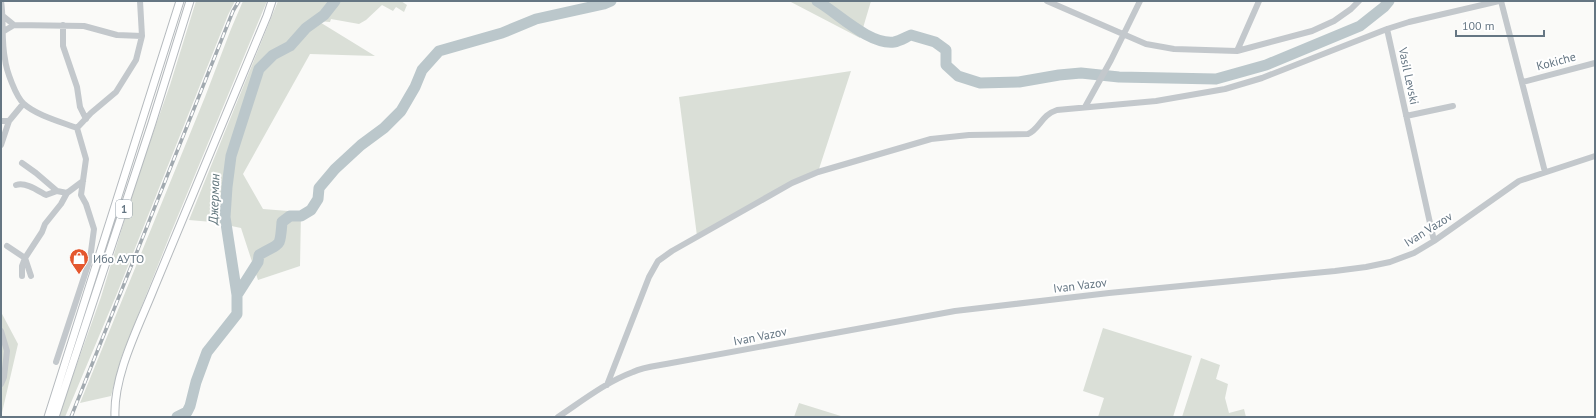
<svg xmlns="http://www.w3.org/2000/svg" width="1596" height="418" viewBox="0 0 1596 418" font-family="'PT Sans',sans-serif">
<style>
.green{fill:#dadfd7}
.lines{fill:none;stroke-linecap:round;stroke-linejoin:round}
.river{stroke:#bbc7cb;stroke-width:11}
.major-casing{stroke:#b5babe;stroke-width:9}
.minor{stroke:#c3c8cc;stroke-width:6}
.major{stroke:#fff;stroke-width:7}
.rail-casing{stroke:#a2aab0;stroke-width:3.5}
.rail{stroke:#fff;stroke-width:2;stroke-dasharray:6;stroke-linecap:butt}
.labels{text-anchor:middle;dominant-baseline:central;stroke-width:4;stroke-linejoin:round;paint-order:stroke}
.shield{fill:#fff;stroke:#939fa8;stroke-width:1}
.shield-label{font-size:11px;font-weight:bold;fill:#657683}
.street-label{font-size:12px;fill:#657683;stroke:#fff}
.poi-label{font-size:12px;fill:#657683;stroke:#fff;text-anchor:start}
.water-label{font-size:13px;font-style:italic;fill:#60757c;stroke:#fff}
</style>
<rect width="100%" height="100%" fill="#fafaf8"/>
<!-- green -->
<path class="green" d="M196,1H235L228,15L118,291L65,417H58L101,297L138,176L170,85Z
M243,1H267L170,235L121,358L111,396L80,403L205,97L231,29Z
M278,1H401L407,5L404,12L396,7L393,11L382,5L366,20L359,24L331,19L330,22L318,21L375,56L310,54L243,174L263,209L301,212L300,266L258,280L241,228L212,222L189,220Z
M789,1H871L860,38Z
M851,71L818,172L697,236L679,97Z
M1,312L18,344L1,417Z
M1103,328L1192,356L1173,417H1098L1104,398L1083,391Z
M1201,358L1220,365L1216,379L1228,384L1225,398L1229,413L1244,409L1246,417H1182Z
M799,403L844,417H794Z"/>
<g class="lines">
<!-- river -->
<path class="river" d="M817,1C838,13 869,45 894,42C900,41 906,37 911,35L935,42L946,50V65L958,76L980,83L1019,82L1059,75L1081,73L1119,77L1216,79L1266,65L1360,26L1384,7L1389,1
M237,295L258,262L259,255C281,242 280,249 282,222L290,216H301L311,210L318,199L319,188L335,169L361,145L384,128L401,111L415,87L422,70L439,51L502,33L536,19L604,4L611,1
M177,417L187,412L190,406L196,382L207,352L237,314V295L225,217L227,187L231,156L259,69L273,55L290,46L306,28L324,15L335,1"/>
<defs>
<path id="major" d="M48,417L180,1
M55,417L152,123L190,1
M115,417C113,375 139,326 154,288C191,197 230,107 267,16L272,1"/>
</defs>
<!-- major casing -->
<use href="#major" class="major-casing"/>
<!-- minor -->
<path class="minor" d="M1,1C4,20 1,40 5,59C6,70 16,97 24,104C36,115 61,122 77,128
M1047,1L1146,44L1174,49L1237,51L1312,31L1334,21L1351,9L1359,1
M1501,1L1545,172
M3,16L14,25L4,31
M14,25L84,26L117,35L142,36
M63,25V46L77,87L80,107L86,119
M1387,29L1434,241
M1237,51L1259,1
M1523,82L1595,63
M1085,107L1111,60L1140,1
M1406,116L1453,106
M1,121H9L23,104
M1,145L9,121
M22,163L36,173L57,191L67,193
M16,185C26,182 37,190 46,195L57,191
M7,246L25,258L31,276
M22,276V266L25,258L42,232L45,224L61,204L67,193L83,181
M1,331L7,351L4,377L1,384
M56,362L90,259L94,229L86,204L81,195L86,159L77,128L91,113L116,92L136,60L142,36L140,1
M607,385L649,277L658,261L672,251L792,183L818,172L931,139L969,135L1028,134C1040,129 1041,115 1057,110L1156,101L1225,89L1262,78L1387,29L1409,22L1499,1
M558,417C582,401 606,382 633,372C643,367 655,366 666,364L955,311L1109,293L1335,271L1366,267L1390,262L1414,253L1434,241L1519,181L1595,156"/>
<!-- major -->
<use href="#major" class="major"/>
<defs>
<path id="rail" d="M71,417L233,11L239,1"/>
</defs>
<!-- rail casing -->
<use href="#rail" class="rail-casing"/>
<!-- rail -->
<use href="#rail" class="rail"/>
</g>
<!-- icons -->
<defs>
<symbol id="shop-pin" viewBox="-11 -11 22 30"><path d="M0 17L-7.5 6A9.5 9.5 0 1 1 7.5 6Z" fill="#e4572e" stroke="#fff"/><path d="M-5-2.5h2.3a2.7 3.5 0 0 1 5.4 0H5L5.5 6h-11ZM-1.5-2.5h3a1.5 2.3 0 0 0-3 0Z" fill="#fff"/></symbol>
</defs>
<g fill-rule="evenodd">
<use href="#shop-pin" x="68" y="247" width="22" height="30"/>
</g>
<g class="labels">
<!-- shield labels -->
<rect class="shield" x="116" y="200" width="16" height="18" rx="3"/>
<g class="shield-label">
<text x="124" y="209">1</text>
</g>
<!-- street labels -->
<g class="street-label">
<text transform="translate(1556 61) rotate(-15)">Kokiche</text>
<text transform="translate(1409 76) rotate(78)">Vasil Levski</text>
<text transform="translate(1428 229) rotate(-32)">Ivan Vazov</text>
<text transform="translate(1080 285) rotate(-7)">Ivan Vazov</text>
<text transform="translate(760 336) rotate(-11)">Ivan Vazov</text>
</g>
<!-- poi labels -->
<g class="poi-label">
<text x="93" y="258">Ибо АУТО</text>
</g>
<!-- water labels -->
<g class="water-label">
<text transform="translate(214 199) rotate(-88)">Джерман</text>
</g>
</g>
<!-- border -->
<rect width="1596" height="418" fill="none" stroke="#657683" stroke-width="4"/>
<!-- scale -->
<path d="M1456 30v6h88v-6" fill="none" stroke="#657683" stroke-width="2"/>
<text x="1462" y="30" font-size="12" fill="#657683" stroke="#ffffff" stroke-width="3" paint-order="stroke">100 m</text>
</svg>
